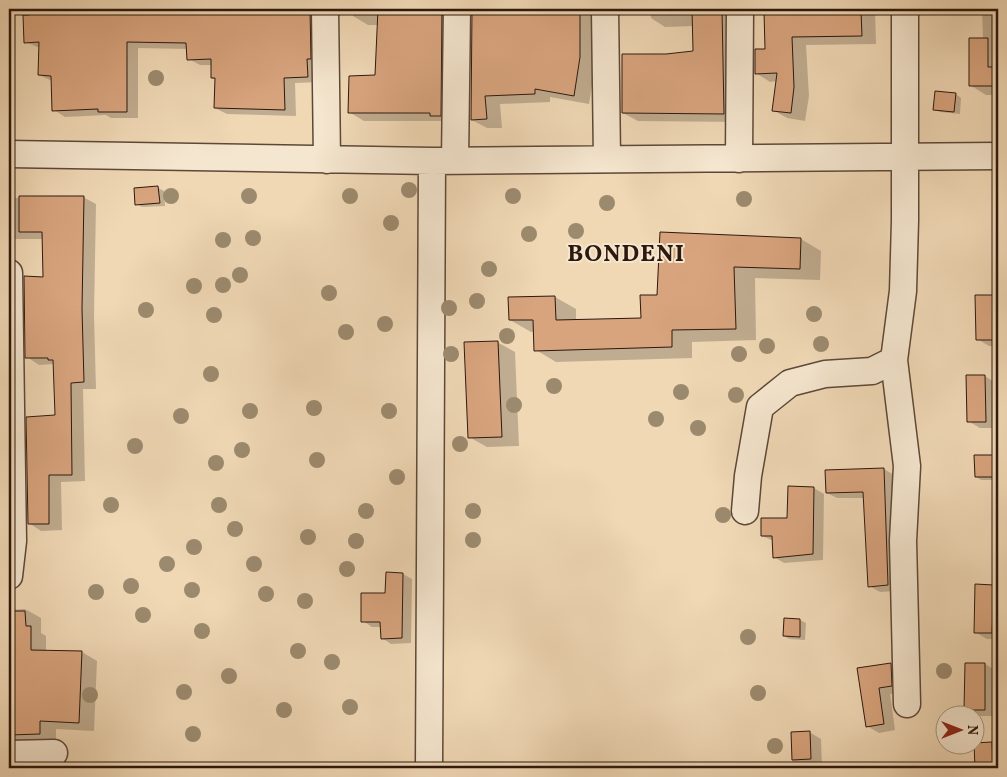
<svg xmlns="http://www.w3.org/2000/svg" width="1007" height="777" viewBox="0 0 1007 777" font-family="Vollkorn,serif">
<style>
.shadow{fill:#0003}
.building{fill:#d8a47e;stroke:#2c180e}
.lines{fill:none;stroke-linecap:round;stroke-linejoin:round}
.minor-casing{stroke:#5d4838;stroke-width:29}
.minor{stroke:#f5e6cf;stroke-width:26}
.tree{fill:#9c8a6e}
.labels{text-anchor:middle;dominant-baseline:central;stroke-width:4;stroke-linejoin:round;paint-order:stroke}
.district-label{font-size:24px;font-weight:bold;letter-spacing:1px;fill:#2c180e;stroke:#f5e6cf}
</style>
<rect width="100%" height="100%" fill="#f0d8b5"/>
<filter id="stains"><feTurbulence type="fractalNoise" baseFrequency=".004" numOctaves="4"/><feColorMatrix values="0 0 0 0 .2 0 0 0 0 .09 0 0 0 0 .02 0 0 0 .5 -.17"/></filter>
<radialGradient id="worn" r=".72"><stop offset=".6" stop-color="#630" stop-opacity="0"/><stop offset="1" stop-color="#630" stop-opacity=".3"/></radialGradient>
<!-- shadow -->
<path class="shadow" d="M30,9H322L319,82L295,83L296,116L227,114L215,108L216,80L212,78V65H200L189,59L188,49L138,48V118H111L106,115L65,117L54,110L52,81L39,75L40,48L25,42Z
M353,9H461L447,124L442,121H364L349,112L377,77L379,25H368L353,16Z
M473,9H595V66L589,104L550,97V102L500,104L502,128H487L472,120Z
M650,9H742L738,122L638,121L623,113L666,55L695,52L694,26L665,27L651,18Z
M756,9H875L876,44L806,45L809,96L805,121L787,118L773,110L777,81L770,82L756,73L766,50V17Z
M982,9H998V111L993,108V95H986L970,85L983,39Z
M956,94L961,98L960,114L940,112L935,109Z
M158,188L164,191L165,206L142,207L137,204L136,189Z
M83,197L96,204L94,316L96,389H83L85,481L61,482L62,530L41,531L29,523L56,417L54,364L39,365L27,357L45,278L44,239H9V198Z
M801,239L821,251L820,280L755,278L756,340L692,342V358L556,362L536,350L535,332H531L510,320L555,297L576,309V321L642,320L659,296Z
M993,296L998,300V346H989L977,339Z
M497,342L515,352L519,446L487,447L469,437Z
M985,376L996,383L998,428H980L968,421Z
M993,456L998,459V480H981L976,477Z
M884,469L894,475L897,591L880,592L869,586L865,498H837L827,493Z
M789,488H814L824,494L823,560L784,563L774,557V541L762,536L789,519Z
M403,574L412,579L411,643L391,644L382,638V627H372L363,621Z
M993,586L998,589V639H987L975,632Z
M25,609L41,618V633L46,636V651L82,652L97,661L94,731L56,729V742L9,743V610Z
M785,619L800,620L806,623L805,640L789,639L784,636Z
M891,664L902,671L903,692L890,694L895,730L879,733L867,726L859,669Z
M985,664L997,671L996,716H977L965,709Z
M809,732L821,739L822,768H793L792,733Z
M975,744H992L998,747V768H976Z"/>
<!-- building -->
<path class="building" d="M29,9H310L311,59H307L308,77L284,78L285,110L214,108L215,78H211V59L187,60L186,43L127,42V112H98V109L52,111L51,76L38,75L39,42L24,43L23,15H29Z
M378,9H442L441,116H430V113H348L349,76L375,75Z
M472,9H580V57L574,96L535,89V94L485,96L487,119L471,120Z
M692,9H722L724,114L622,113V54H666L693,51Z
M861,11L862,36L792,37L794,87L791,113L772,111L777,73L755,74V49H765L764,12Z
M969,38H988V67H998V86H969Z
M935,91L956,93L954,112L933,110Z
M158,186L160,203L135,205L134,188Z
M19,196H84L82,309L84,382L71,383L72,475H49V524H28L26,417L55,415L53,360H48V358H25L24,276L43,277L42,232H19Z
M660,232L801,238L800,269L734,267L736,329L672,330V347L534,351L533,320H509L508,297L555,296L556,320L641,318L640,295H657Z
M975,295H993L994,340H976Z
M498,341L502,437L468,438L464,342Z
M966,375H985L986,422H967Z
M974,455H993V477H975Z
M884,468L888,585L868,587L863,492L826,493L825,470Z
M788,486L814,487L813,554L773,558L772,536H761V518H787Z
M386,572L403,573L402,638L381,639L380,622H361V593H385Z
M975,584L994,585L992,633H974Z
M9,611H25L26,626H31V650L82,651L79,723L40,721V734L9,735Z
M784,618L800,619V637L783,636Z
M891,663L892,686L879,688L884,724L866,727L857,668Z
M965,663H985V710H964Z
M810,731L811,759L792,760L791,732Z
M992,742L993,768H975L974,743Z"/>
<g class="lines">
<defs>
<path id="minor" d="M325,9L327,160
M605,9L607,159
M9,154L432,161L998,156
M739,159L740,9
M455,161L457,9
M9,273L13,541L9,576
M894,360L907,466L903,541L907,704
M745,511L748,476L760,407L790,383L825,374L872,371L894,360L903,291L905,221V9
M9,754L54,753
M429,768L432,161"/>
</defs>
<!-- minor casing -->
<use href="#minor" class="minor-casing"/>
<!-- minor -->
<use href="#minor" class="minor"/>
</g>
<!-- trees -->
<g class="tree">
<circle cx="156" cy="78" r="8"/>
<circle cx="409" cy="190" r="8"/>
<circle cx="171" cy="196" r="8"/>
<circle cx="249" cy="196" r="8"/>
<circle cx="350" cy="196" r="8"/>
<circle cx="513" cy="196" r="8"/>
<circle cx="744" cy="199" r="8"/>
<circle cx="607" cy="203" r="8"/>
<circle cx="391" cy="223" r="8"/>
<circle cx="576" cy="231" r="8"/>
<circle cx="529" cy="234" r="8"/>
<circle cx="253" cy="238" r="8"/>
<circle cx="223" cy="240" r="8"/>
<circle cx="489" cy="269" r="8"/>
<circle cx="240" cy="275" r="8"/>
<circle cx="223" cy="285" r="8"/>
<circle cx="194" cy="286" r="8"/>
<circle cx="329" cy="293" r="8"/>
<circle cx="477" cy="301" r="8"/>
<circle cx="449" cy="308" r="8"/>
<circle cx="146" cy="310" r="8"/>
<circle cx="814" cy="314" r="8"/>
<circle cx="214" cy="315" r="8"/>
<circle cx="385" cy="324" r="8"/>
<circle cx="346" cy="332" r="8"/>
<circle cx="507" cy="336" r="8"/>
<circle cx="821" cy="344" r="8"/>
<circle cx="767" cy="346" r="8"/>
<circle cx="451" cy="354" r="8"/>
<circle cx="739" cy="354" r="8"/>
<circle cx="211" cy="374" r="8"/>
<circle cx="554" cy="386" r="8"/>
<circle cx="681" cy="392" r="8"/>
<circle cx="736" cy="395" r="8"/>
<circle cx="514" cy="405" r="8"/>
<circle cx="314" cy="408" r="8"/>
<circle cx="250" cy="411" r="8"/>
<circle cx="389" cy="411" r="8"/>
<circle cx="181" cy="416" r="8"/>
<circle cx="656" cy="419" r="8"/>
<circle cx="698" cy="428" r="8"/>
<circle cx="460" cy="444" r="8"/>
<circle cx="135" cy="446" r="8"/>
<circle cx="242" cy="450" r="8"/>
<circle cx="317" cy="460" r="8"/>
<circle cx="216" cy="463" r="8"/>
<circle cx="397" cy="477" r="8"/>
<circle cx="111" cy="505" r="8"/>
<circle cx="219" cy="505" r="8"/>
<circle cx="366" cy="511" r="8"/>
<circle cx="473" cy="511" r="8"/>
<circle cx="723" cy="515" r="8"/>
<circle cx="235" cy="529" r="8"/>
<circle cx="308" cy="537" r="8"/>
<circle cx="473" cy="540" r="8"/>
<circle cx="356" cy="541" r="8"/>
<circle cx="194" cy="547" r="8"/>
<circle cx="167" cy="564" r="8"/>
<circle cx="254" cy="564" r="8"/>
<circle cx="347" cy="569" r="8"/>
<circle cx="131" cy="586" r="8"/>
<circle cx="192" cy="590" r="8"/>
<circle cx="96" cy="592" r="8"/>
<circle cx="266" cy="594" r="8"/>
<circle cx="305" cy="601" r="8"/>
<circle cx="143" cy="615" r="8"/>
<circle cx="202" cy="631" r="8"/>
<circle cx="748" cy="637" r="8"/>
<circle cx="298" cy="651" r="8"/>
<circle cx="332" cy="662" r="8"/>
<circle cx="944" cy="671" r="8"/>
<circle cx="229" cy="676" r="8"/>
<circle cx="184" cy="692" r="8"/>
<circle cx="758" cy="693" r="8"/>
<circle cx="90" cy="695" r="8"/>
<circle cx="350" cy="707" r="8"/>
<circle cx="284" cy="710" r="8"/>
<circle cx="193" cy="734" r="8"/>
<circle cx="775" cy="746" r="8"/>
</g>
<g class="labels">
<!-- district labels -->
<g class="district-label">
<text x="626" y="255">BONDENI</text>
</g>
</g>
<!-- margin -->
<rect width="1007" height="777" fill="none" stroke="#f0d8b5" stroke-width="30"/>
<rect x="10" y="10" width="987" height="757" fill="none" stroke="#2c180e" stroke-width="2.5"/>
<rect x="15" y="15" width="977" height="747" fill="none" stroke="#2c180e"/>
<!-- north arrow -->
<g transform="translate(960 730) rotate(90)"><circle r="24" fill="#f5e6cf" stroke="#a59482"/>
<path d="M0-4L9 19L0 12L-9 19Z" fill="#8f2418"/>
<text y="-8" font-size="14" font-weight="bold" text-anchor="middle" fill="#2c180e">N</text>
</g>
<rect width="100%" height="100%" filter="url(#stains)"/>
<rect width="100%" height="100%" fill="url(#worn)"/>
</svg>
